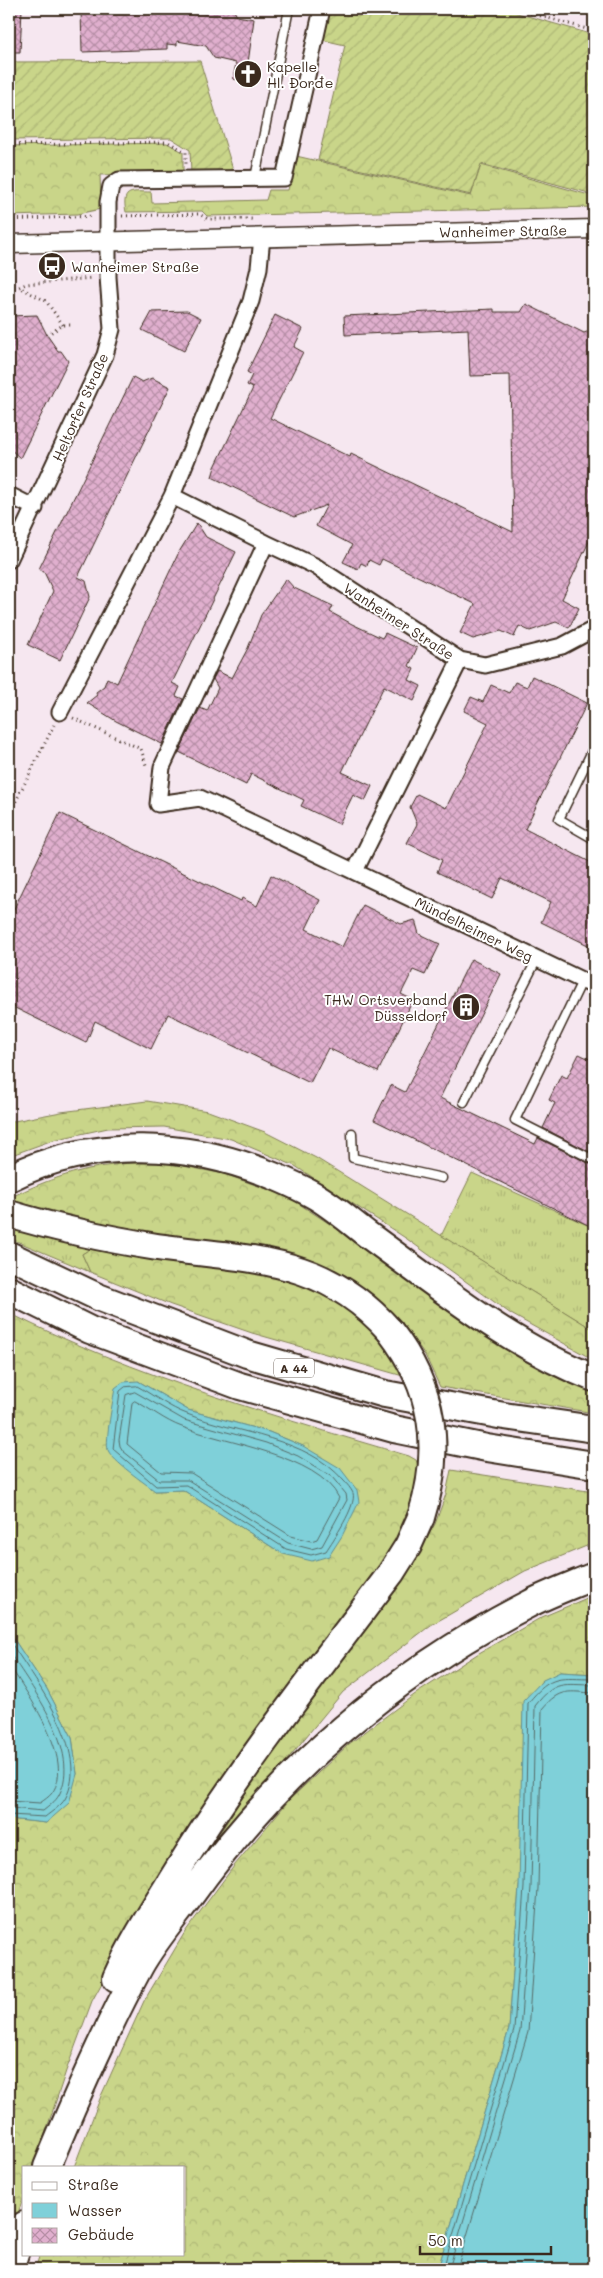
<svg xmlns="http://www.w3.org/2000/svg" width="603" height="2278" viewBox="0 0 603 2278" font-family="Mali,sans-serif">
<style>
.grass{fill:url(#grass-tufts);stroke:#828054}
.forest{fill:url(#forest-crowns);stroke:#828054;fill-rule:evenodd}
.garden{fill:url(#garden-furrows);stroke:#828054}
.water{fill:#7fd0d9;stroke:#648e8e}
.lines{fill:none;stroke-linecap:round;stroke-linejoin:round}
.shore{stroke:#566c69;stroke-width:1}
.building{fill:url(#building-cross-hatch);stroke:#3b2a1e}
.service-casing{stroke:#3b2a1e;stroke-width:11}
.minor-casing{stroke:#3b2a1e;stroke-width:19}
.tertiary-casing{stroke:#3b2a1e;stroke-width:21}
.motorway-casing{stroke:#3b2a1e;stroke-width:30}
.path{stroke:#3b2a1e;stroke-width:3;stroke-dasharray:1 4;stroke-linecap:butt}
.service{stroke:#fff;stroke-width:8}
.minor{stroke:#fff;stroke-width:15}
.tertiary{stroke:#fff;stroke-width:18}
.motorway{stroke:#fff;stroke-width:26}
.motorway-bridge-casing{stroke:#3b2a1e;stroke-width:30;stroke-linecap:butt}
.motorway-bridge{stroke:#fff;stroke-width:26}
.labels{text-anchor:middle;dominant-baseline:central;stroke-width:4;stroke-linejoin:round;paint-order:stroke}
.shield{fill:#fff;stroke:#766a62;stroke-width:1}
.shield-label{font-size:12px;font-weight:bold;fill:#3b2a1e}
.poi-label{font-size:14px;fill:#3b2a1e;stroke:#fff;text-anchor:start}
.street-label{font-size:14px;fill:#3b2a1e;stroke:#fff}
</style>
<defs>
<pattern id="grass-tufts" width="24" height="20" patternUnits="userSpaceOnUse" patternTransform="scale(1.25)"><rect width="24" height="20" fill="#c9d589"/><path d="M3 7l-1-3M5 7V3M7 7l1-3M15 17l-1-3M17 17v-4M19 17l1-3" fill="none" stroke="#aeb776"/></pattern>
<pattern id="forest-crowns" width="20" height="18" patternUnits="userSpaceOnUse" patternTransform="scale(1.25)"><rect width="20" height="18" fill="#c9d589"/><path d="M2 6a3 3 0 1 1 6 0M12 15a3 3 0 1 1 6 0" fill="none" stroke="#aeb776"/></pattern>
<pattern id="garden-furrows" width="10" height="10" patternUnits="userSpaceOnUse" patternTransform="scale(1.25)"><rect width="10" height="10" fill="#c9d589"/><path d="M-1 1l2-2M0 10L10 0M9 11l2-2" fill="none" stroke="#aeb776"/></pattern>
<pattern id="building-cross-hatch" width="8" height="8" patternUnits="userSpaceOnUse" patternTransform="scale(1.25)"><rect width="8" height="8" fill="#e0afce"/><path d="M0 0l8 8M0 8l8-8" fill="none" stroke="#b78fa7"/></pattern>
</defs>
<rect width="100%" height="100%" fill="#f6e7f0"/>
<filter id="ink" filterUnits="userSpaceOnUse"><feTurbulence type="fractalNoise" baseFrequency=".02" numOctaves="2"/><feDisplacementMap in="SourceGraphic" scale="10" xChannelSelector="R" yChannelSelector="G"/><feConvolveMatrix kernelMatrix="1 2 1 2 8 2 1 2 1" color-interpolation-filters="sRGB"/></filter>
<g filter="url(#ink)">
<!-- grass -->
<path class="grass" d="M472,1173L594,1228V1330L441,1236Z
M9,1223L95,1246L82,1254L90,1272L9,1238Z"/>
<!-- forest -->
<path class="forest" d="M167,143L183,152V173L100,175L101,209L77,214L9,216V146Z
M296,156L471,196L481,165L589,195L594,173V207L207,216L202,211L126,212C121,188 133,192 151,192L152,203L266,200L269,190H288Z
M147,1101L208,1111L265,1132L316,1158L594,1330V1360L511,1314L407,1239L295,1166L231,1139L164,1127L108,1128L53,1140L9,1156V1122L61,1112Z
M168,1163L224,1174L287,1196L394,1266L594,1388V1413L440,1387L425,1355L403,1324L372,1298L255,1250L106,1224L9,1200V1198C42,1182 76,1169 113,1165C131,1162 150,1163 168,1163Z
M95,1246C168,1257 295,1264 352,1310C374,1328 388,1352 403,1376L252,1333L171,1305L90,1272L82,1254Z
M9,1313C136,1376 273,1416 409,1456L416,1460L419,1468L418,1487L396,1555L166,1867L92,2001L66,2071L34,2167H24V2197L9,2237V1819L46,1823L77,1774L72,1737L47,1689L9,1632ZM138,1381L188,1410L269,1432L303,1446L283,1554L183,1490L155,1491Z
M451,1470L594,1492V1543L525,1571L431,1625L343,1692L196,1870L282,1736L410,1566L435,1524L446,1494Z
M594,1595V1674L560,1672L519,1887L509,2029L438,2269H35L40,2254H184V2167H74L101,2096L144,2001L185,1932L234,1866L289,1800L349,1744L414,1695L479,1653L542,1617Z"/>
<!-- garden -->
<path class="garden" d="M330,9H503L594,35V169L589,193L481,164L471,195L318,160L345,45L323,40Z
M200,61L234,173H191L190,150L171,138L9,140V62Z"/>
<!-- water -->
<path class="water" d="M138,1381L188,1410L269,1432L303,1446L340,1468L357,1490L359,1502L342,1536L329,1556L312,1561L283,1554L183,1490L155,1491C145,1483 112,1461 108,1450C105,1439 113,1401 115,1388L123,1382Z
M9,1632L47,1689L72,1737L77,1774L69,1803L46,1823L9,1819Z
M560,1672L594,1674V2269H438L509,2029L519,1887L523,1701L543,1680Z"/>
<g class="lines">
<!-- shore -->
<path class="shore" d="M137,1386C153,1395 170,1408 187,1414C237,1434 307,1437 344,1481C347,1484 351,1489 353,1493C357,1506 333,1540 326,1551L311,1555L286,1549L186,1485L156,1486L113,1449L120,1391L125,1387Z
M135,1392L184,1420L266,1443L298,1456L332,1477L346,1494L347,1500L322,1546L311,1549L288,1543L188,1480H159L123,1451L120,1446L119,1440L126,1395Z
M135,1401C151,1409 165,1421 182,1427C224,1443 318,1455 339,1498L317,1539L311,1541L291,1536L191,1473L161,1472L127,1444L132,1403Z
M9,1640C34,1679 92,1752 65,1799C61,1806 51,1812 45,1817L9,1815
M9,1652C32,1688 82,1751 59,1795C56,1801 48,1807 43,1811L9,1808
M9,1665C27,1693 76,1760 52,1793C49,1797 44,1800 40,1803L9,1801
M443,2269L514,2030L524,1887L528,1703C552,1673 560,1679 594,1679
M449,2269L520,2031L531,1887L535,1706C556,1679 563,1685 594,1685
M457,2269L528,2032L538,1888L542,1709C560,1687 569,1692 594,1693"/>
</g>
<!-- building -->
<path class="building" d="M9,9H22L20,52H9Z
M81,9H199L216,12V9H233L237,16L254,19L248,63H252L248,82L233,79L236,63L214,58L206,46L177,41V45L167,44V49L82,52Z
M526,304L584,333L594,329V531L562,599L579,608L569,628L556,622L530,631L519,626L514,637L501,631L473,639L460,633L475,604L382,559L379,565L369,560L367,566L361,563L358,569L343,562L352,545L316,526L327,505L294,517L212,477L215,467L253,388L247,385L252,375L247,372L275,315L303,329L294,347L303,352L270,418L350,457L351,454L513,532L510,375L470,376L468,329L345,335L344,316L494,309V312H521Z
M187,311L201,318L184,351L142,330L152,312Z
M37,315L47,335L58,351H61L68,361L20,458L9,448V316Z
M133,377L142,382L152,378L170,387L78,577L86,581L90,597L60,660L28,645L53,591L44,572L39,569Z
M197,523L206,537L236,552L172,683L180,687L176,696L183,699L162,744L116,721L87,703L97,695L96,692L104,686L107,678L117,683L179,552Z
M286,579L294,588L333,606L330,612L352,624L382,638L385,633L417,648L409,666L414,669L409,680L421,686L414,701L384,686L342,772L372,786L365,801L353,795L339,824L301,806L304,800L251,774L246,785L179,752L200,708L207,711L218,688L213,679L217,671L232,678L248,648L261,615Z
M532,676L587,703L525,829L594,864V948L541,922L551,902L502,878L492,899L437,872L442,860L407,843L417,824L410,807L417,794L446,808L488,723L464,711L471,697L483,702L491,685L509,693L515,682L527,687Z
M60,813L241,901L242,898L257,906L271,875L320,900L306,929L342,947L363,905L401,924L415,920L419,934L440,944L425,975L413,970L401,994L413,1000L378,1072L328,1048L310,1083L168,1014L151,1049L95,1021L86,1043L9,1005V919Z
M471,959L501,974L440,1098L535,1144L538,1138L594,1166V1228L374,1120L391,1085L405,1092Z
M579,1054L594,1061V1154L543,1128L555,1103L549,1100L561,1075L567,1078Z"/>
<g class="lines">
<defs>
<path id="service" d="M255,178L289,9
M594,747L559,819L594,839
M582,981L515,1120L594,1160
M464,1102L537,959
M352,1133L353,1158L442,1178"/>
<path id="minor" d="M9,495L35,508
M172,496L266,543L162,767L158,804L200,798L594,986
M266,543L315,566L460,660L485,665L562,646L594,629
M9,560L105,355L112,329L108,277V202L111,186L119,180L284,178L322,9
M60,712L172,496L251,301L259,268L262,237
M355,871L460,660"/>
<path id="tertiary" d="M9,244L594,229"/>
<path id="motorway" d="M9,1178C93,1136 191,1141 276,1177C290,1183 304,1189 317,1197C335,1208 351,1222 368,1235C440,1287 511,1346 594,1378
M9,1214C58,1229 107,1239 157,1247C249,1260 323,1255 390,1331
M9,1255L98,1297L247,1354L385,1394L504,1416L594,1429
M9,1290L90,1330L240,1386L394,1429L487,1448L594,1465
M116,1978C132,1942 154,1909 174,1876C239,1770 316,1672 391,1573L408,1546L421,1517
M47,2167C75,2099 105,2031 140,1966C154,1941 174,1918 191,1895C279,1772 394,1673 529,1604C550,1593 573,1585 594,1576
M10,2269L24,2225"/>
</defs>
<!-- service casing -->
<use href="#service" class="service-casing"/>
<!-- minor casing -->
<use href="#minor" class="minor-casing"/>
<!-- tertiary casing -->
<use href="#tertiary" class="tertiary-casing"/>
<!-- motorway casing -->
<use href="#motorway" class="motorway-casing"/>
<!-- path -->
<path class="path" d="M516,9L594,31
M9,145L168,142L186,152V164
M122,216L199,214L208,219H254
M9,220L93,216
M63,325L46,301L19,287L26,284L93,278
M47,335L63,325H72
M73,718L141,749L146,765
M9,815L54,725"/>
<!-- service -->
<use href="#service" class="service"/>
<!-- minor -->
<use href="#minor" class="minor"/>
<!-- tertiary -->
<use href="#tertiary" class="tertiary"/>
<!-- motorway -->
<use href="#motorway" class="motorway"/>
<defs>
<path id="motorway-bridge" d="M390,1331C434,1388 443,1448 421,1517"/>
</defs>
<!-- motorway-bridge casing -->
<use href="#motorway-bridge" class="motorway-bridge-casing"/>
<!-- motorway-bridge -->
<use href="#motorway-bridge" class="motorway-bridge"/>
</g>
</g>
<!-- icons -->
<defs>
<symbol id="church-disc" viewBox="-11 -11 22 22"><circle r="9.5" fill="#3b2a1e" stroke="#fff"/><path d="M-1.2-6h2.4v3.5h3.3v2.4h-3.3V6h-2.4V-.1h-3.3v-2.4h3.3Z" fill="#fff"/></symbol>
<symbol id="bus-disc" viewBox="-11 -11 22 22"><circle r="9.5" fill="#3b2a1e" stroke="#fff"/><path d="M-5-6H5V4H4V6H2V4H-2V6H-4V4H-5ZM-3.5-4V0h7V-4ZM-3.5 1.2v1.5H-2V1.2ZM2 1.2v1.5H3.5V1.2Z" fill="#fff"/></symbol>
<symbol id="building-disc" viewBox="-11 -11 22 22"><circle r="9.5" fill="#3b2a1e" stroke="#fff"/><path d="M-4-6H4V6H1V3H-1V6H-4ZM-2.5-4.3h1.7v1.8h-1.7ZM.8-4.3h1.7v1.8H.8ZM-2.5-1h1.7V.8h-1.7ZM.8-1h1.7V.8H.8Z" fill="#fff"/></symbol>
</defs>
<g fill-rule="evenodd">
<use href="#church-disc" x="232" y="58" width="32" height="32"/>
<use href="#bus-disc" x="36" y="250" width="32" height="32"/>
<use href="#building-disc" x="450" y="991" width="32" height="32"/>
</g>
<g class="labels">
<!-- shield labels -->
<rect class="shield" x="274" y="1358.5" width="40" height="19" rx="4"/>
<g class="shield-label">
<text x="294" y="1368">A 44</text>
</g>
<!-- poi labels -->
<g class="poi-label">
<text x="267" y="66">Kapelle<tspan x="267" dy="16">Hl. Đorđe</tspan></text>
<text x="71" y="266">Wanheimer Straße</text>
<text x="447" y="999" text-anchor="end">THW Ortsverband<tspan x="447" dy="16">Düsseldorf</tspan></text>
</g>
<!-- street labels -->
<g class="street-label">
<text transform="translate(503 231) rotate(-1)">Wanheimer Straße</text>
<text transform="translate(80 407) rotate(-66)">Heltorfer Straße</text>
<text transform="translate(399 621) rotate(33)">Wanheimer Straße</text>
<text transform="translate(474 929) rotate(26)">Mündelheimer Weg</text>
</g>
</g>
<!-- margin -->
<rect width="603" height="2278" fill="none" stroke="#fff" stroke-width="30"/>
<rect x="15" y="15" width="573" height="2248" fill="none" stroke="#3b2a1e" stroke-width="2" filter="url(#ink)"/>
<!-- legend -->
<rect x="22" y="2166" width="162" height="90" fill="#ffffff" stroke="#b1aaa5"/>
<rect x="32" y="2182" width="25" height="8" fill="#ffffff" stroke="#b1aaa5"/>
<text x="68" y="2190" font-size="15" fill="#3b2a1e">Straße</text>
<rect x="32" y="2203" width="25" height="15" fill="#7fd0d9" stroke="#b1aaa5"/>
<text x="68" y="2216" font-size="15" fill="#3b2a1e">Wasser</text>
<rect x="32" y="2228" width="25" height="15" fill="url(#building-cross-hatch)" stroke="#b1aaa5"/>
<text x="68" y="2240" font-size="15" fill="#3b2a1e">Gebäude</text>
<!-- scale -->
<path d="M420 2246v8h131v-8" fill="none" stroke="#3b2a1e" stroke-width="2.5"/>
<text x="428" y="2246" font-size="15" fill="#3b2a1e" stroke="#ffffff" stroke-width="4" paint-order="stroke">50 m</text>
</svg>
